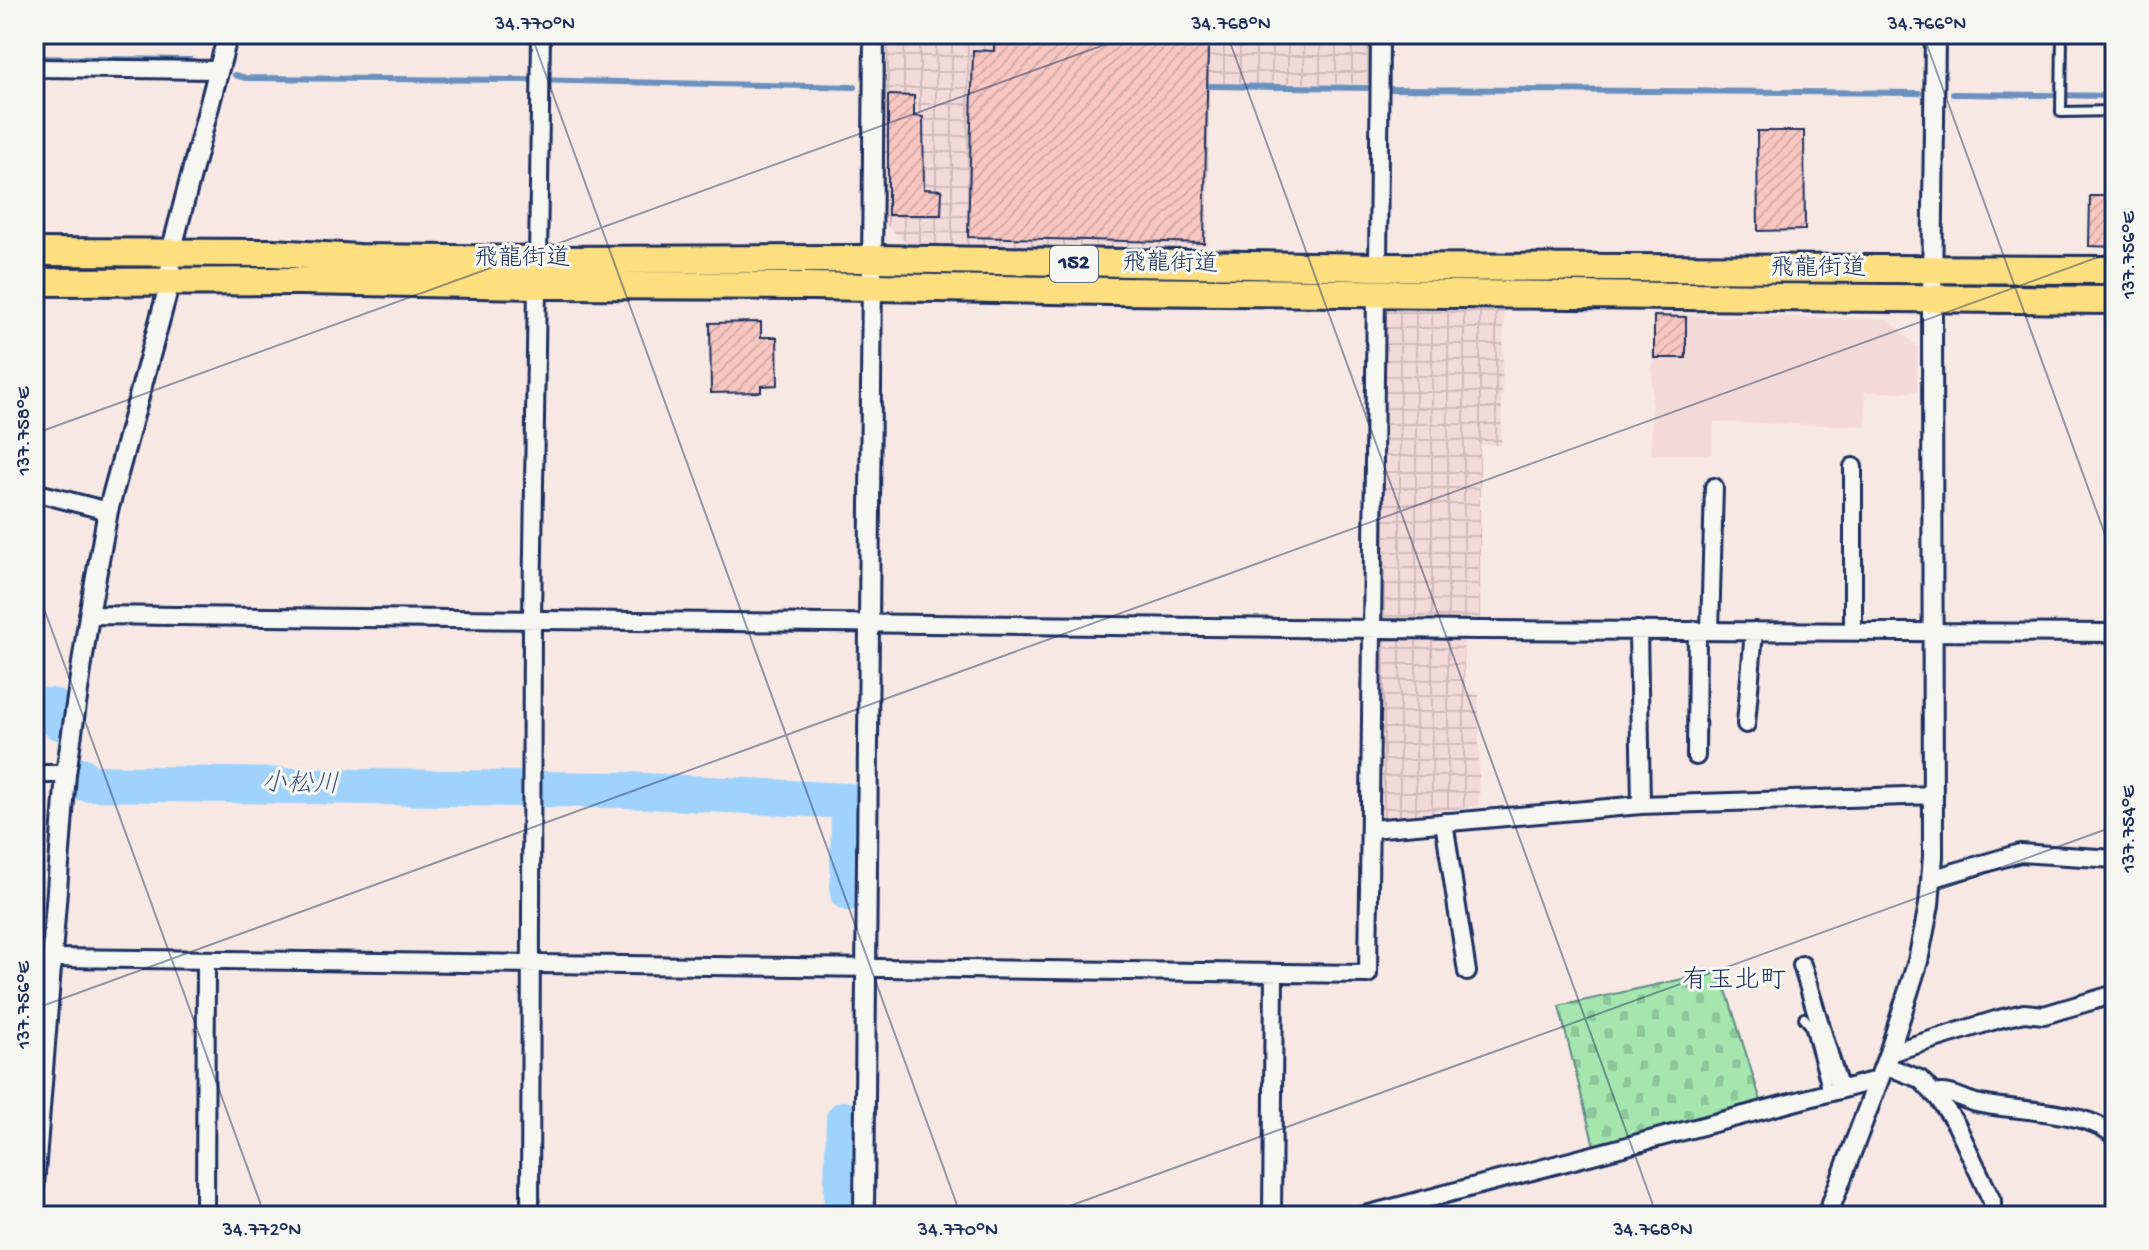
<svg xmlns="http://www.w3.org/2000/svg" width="2149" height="1250" viewBox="0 0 2149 1250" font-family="'Gochi Hand','Klee One',sans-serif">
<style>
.built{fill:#f3dad8}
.industrial{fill:url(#industrial-grid)}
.cemetery{fill:url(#cemetery-stones);stroke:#608a86;stroke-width:2}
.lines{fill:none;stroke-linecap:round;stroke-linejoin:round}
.stream{stroke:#6a91bd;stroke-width:6}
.river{stroke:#9fd3fd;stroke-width:36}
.building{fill:url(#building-hatch);stroke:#1b2f5e;stroke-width:2}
.service-casing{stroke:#1b2f5e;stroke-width:14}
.minor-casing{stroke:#1b2f5e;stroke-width:22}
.tertiary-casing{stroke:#1b2f5e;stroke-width:24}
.trunk-casing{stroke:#1b2f5e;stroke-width:32}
.service{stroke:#f6f6f2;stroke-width:8}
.minor{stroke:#f6f6f2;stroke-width:16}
.tertiary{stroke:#f6f6f2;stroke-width:18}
.trunk{stroke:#fddf80;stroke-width:26}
.ticks{fill:none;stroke:#1b2f5e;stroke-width:2;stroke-opacity:0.45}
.labels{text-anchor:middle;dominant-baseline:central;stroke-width:6;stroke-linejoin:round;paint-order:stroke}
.shield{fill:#f6f6f2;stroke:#5d6b8a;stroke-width:2}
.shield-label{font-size:22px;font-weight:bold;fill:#1b2f5e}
.street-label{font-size:24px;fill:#1b2f5e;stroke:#f6f6f2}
.water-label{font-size:26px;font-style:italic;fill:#3c5886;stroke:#f6f6f2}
.neighbourhood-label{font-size:26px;fill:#1b2f5e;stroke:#f6f6f2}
.neatline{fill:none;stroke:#1b2f5e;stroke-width:3}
.ticks-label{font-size:20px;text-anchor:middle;fill:#1b2f5e}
</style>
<defs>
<pattern id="industrial-grid" width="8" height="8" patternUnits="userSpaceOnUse" patternTransform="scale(2)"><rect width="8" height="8" fill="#f3dad8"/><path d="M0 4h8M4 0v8" fill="none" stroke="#d0bbbc"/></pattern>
<pattern id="cemetery-stones" width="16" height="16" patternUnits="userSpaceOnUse" patternTransform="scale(2)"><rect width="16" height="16" fill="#a5e6af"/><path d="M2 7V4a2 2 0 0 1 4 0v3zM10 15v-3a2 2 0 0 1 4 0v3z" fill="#8dc699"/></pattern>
<pattern id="building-hatch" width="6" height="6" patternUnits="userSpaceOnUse" patternTransform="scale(2)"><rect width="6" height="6" fill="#f8c7c2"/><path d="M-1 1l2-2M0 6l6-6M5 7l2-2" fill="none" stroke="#d4aba9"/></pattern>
</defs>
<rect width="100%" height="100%" fill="#f7e8e4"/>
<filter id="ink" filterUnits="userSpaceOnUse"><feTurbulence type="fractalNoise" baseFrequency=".0125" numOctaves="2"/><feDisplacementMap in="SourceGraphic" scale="16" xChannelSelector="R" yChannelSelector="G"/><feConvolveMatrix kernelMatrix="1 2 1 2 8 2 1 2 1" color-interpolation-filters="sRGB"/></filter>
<g filter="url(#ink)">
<!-- built -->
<path class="built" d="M1653,315L1888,319L1917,347V392H1865L1866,426L1714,422L1712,454H1651Z"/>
<!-- industrial -->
<path class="industrial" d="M886,34H1317V45H1372L1371,84L1209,83L1207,246L909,245L884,223Z
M1383,306L1504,308L1501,445H1480V622L1380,621Z
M1378,638L1463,640L1465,691L1479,693V806L1379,818Z"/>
<!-- cemetery -->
<path class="cemetery" d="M1720,971L1761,1101L1594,1146L1559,1006Z"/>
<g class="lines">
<!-- stream -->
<path class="stream" d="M34,58L191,60L202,64
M235,75L246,78L526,80L855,87
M1210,86L1371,88
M1386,89L1919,93
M1953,94L2115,96"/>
<!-- river -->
<path class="river" d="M34,705L52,706L59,722
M81,775L84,783L524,789
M539,789L624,790L849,801L848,893
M841,1216L844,1119"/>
</g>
<!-- building -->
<path class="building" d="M994,39L1208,44L1204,243L968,237L973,50L994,51Z
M888,95L914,96V116L923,117L924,189L942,190L941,215H888Z
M2108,120H2115V247L2089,246L2090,196H2107Z
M1757,131H1804L1805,230L1758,231Z
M1654,316L1686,317V358H1654Z
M761,322V337H777L778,385L761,386V392L711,393L710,323Z"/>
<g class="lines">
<defs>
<path id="service" d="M2062,34L2061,112L2115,111
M1804,1018L1810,1025L1828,1092"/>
<path id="minor" d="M34,68L218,70
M538,260L541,34
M1378,267L1380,34
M34,492L108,511
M89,615L1479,630L2115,633
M1638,630L1641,805
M1710,631L1714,487
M1853,631V467
M1746,724L1754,631
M1696,756L1697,630
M34,774H66
M1444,822L1467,972
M1371,829L1641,805L1934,795
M1931,879L2020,853L2115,859
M53,958L1368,974L1376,292
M1802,965L1840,1090
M1889,1053L1999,1019L2024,1013L2044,1015L2115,994
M1884,1065L1920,1079L1938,1098L1956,1124L1992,1201V1211L1988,1216
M1934,1094C1950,1090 1961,1099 1976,1103C2011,1111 2092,1110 2115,1137
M205,1216L206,961
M530,1216L532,618L537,285
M1272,1216L1274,973
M1362,1216L1877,1080"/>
<path id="tertiary" d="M34,1186L66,774L89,615L108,511L170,282L171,252L228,34
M864,1216L874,34
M1827,1216L1889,1053L1918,961L1929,905L1933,856L1932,298L1935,34"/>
<path id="trunk" d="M34,252L273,253L359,258L538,260L873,259L1378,267L2115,270
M34,282L299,281L537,285L811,286L1111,291L2115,300"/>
</defs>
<!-- service casing -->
<use href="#service" class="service-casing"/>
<!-- minor casing -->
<use href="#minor" class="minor-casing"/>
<!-- tertiary casing -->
<use href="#tertiary" class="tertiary-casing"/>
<!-- trunk casing -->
<use href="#trunk" class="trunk-casing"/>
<!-- service -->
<use href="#service" class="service"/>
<!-- minor -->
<use href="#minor" class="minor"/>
<!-- tertiary -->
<use href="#tertiary" class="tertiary"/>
<!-- trunk -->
<use href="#trunk" class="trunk"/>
</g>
</g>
<!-- ticks -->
<path class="ticks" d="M531,34L961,1216M1227,34L1657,1216M1923,34L2115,562M34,434L1134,34M34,581L265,1216M34,1009L2115,251M1042,1216L2115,826"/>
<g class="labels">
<!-- shield labels -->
<rect class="shield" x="1050" y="246" width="48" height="36" rx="6"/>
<g class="shield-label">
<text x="1074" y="264">152</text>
</g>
<!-- street labels -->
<g class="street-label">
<text x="522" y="259">飛龍街道</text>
<text transform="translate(1170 265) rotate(1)">飛龍街道</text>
<text x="1818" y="269">飛龍街道</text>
</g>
<!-- water labels -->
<g class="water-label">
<text transform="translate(300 786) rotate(1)">小松川</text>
</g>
<!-- neighbourhood labels -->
<g class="neighbourhood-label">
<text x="1734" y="982">有玉北町</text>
</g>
</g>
<!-- margin -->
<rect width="2149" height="1250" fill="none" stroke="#f6f6f2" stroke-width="88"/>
<rect x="44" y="44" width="2061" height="1162" class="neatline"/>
<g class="ticks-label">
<text x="535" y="29">34.770°N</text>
<text x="1231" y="29">34.768°N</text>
<text x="1927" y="29">34.766°N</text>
<text transform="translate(2127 255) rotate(-90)" y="7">137.756°E</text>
<text transform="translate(22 431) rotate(-90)" y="7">137.758°E</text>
<text transform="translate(2127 829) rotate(-90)" y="7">137.754°E</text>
<text transform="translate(22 1005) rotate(-90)" y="7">137.756°E</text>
<text x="262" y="1235">34.772°N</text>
<text x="958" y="1235">34.770°N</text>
<text x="1653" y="1235">34.768°N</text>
</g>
</svg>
